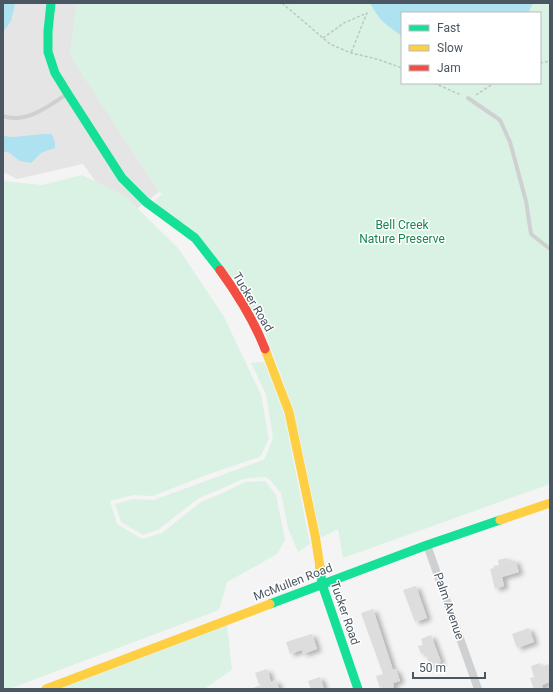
<svg xmlns="http://www.w3.org/2000/svg" width="553" height="692" viewBox="0 0 553 692" font-family="Roboto,sans-serif">
<style>
.education{fill:#e6e5e6}
.green{fill:#d9f2e3;fill-rule:evenodd}
.water{fill:#aee2f0}
.building{fill:#ddddde;filter:url(#shadow)}
.lines{fill:none;stroke-linecap:round;stroke-linejoin:round}
.path{stroke:#bcc7c4;stroke-width:1.5;stroke-dasharray:3 2;stroke-linecap:butt}
.lane{stroke:#ced0d2;stroke-width:4}
.street{stroke:#ced0d2;stroke-width:8}
.fast{stroke:#16e098;stroke-width:9}
.slow{stroke:#ffcf43;stroke-width:9}
.jam{stroke:#f24e42;stroke-width:9}
.labels{text-anchor:middle;dominant-baseline:central;stroke-width:3;stroke-linejoin:round;paint-order:stroke}
.park-label{font-size:12px;fill:#17864f;stroke:#fff}
.street-label{font-size:12px;fill:#4a5661;stroke:#fff}
</style>
<defs>
<filter id="shadow"><feDropShadow dx="4.5" dy="2.5" stdDeviation="2" flood-color="#0004"/></filter>
</defs>
<rect width="100%" height="100%" fill="#f4f4f4"/>
<!-- education -->
<path class="education" d="M3,3H77L70,55L159,192L123,219L83,164L17,179L3,172Z"/>
<!-- green -->
<path class="green" d="M77,3H550V484L343,558L338,529L321,538L294,411L265,332L233,278L154,201L162,194L159,192L70,55ZM402,13H540V83H402Z
M82,175L125,196L178,248L224,317L261,395L269,439L260,457L209,474L153,496L133,495L110,501L117,524L142,539L162,533L201,502L223,493L245,482L265,481L276,495L285,540L277,554L227,582L219,610L9,689H3V181L42,185Z
M264,362L284,414L310,544L298,552L288,528L281,493L269,479L265,477L243,479L221,489L199,498L159,529L143,535L121,522L115,504L133,499L154,500L263,460L265,458L273,438L266,394L251,363Z
M227,625L232,670L204,689H60Z"/>
<!-- water -->
<path class="water" d="M3,3H15V4L11,21L3,32Z
M370,3H533L528,13H402V36C386,25 379,20 370,3Z
M44,134H52L55,143V148L41,153L31,163L20,161L8,152H3V136L13,137Z"/>
<!-- building -->
<path class="building" d="M507,558L509,562L515,560L519,572L502,577L504,586L495,589L490,569L494,568L493,566L499,565L498,560Z
M416,586L427,618L415,622L403,590Z
M373,609L393,670L396,669L400,681L393,683L394,688L390,689H385L384,686L380,688L376,676L383,674L361,613Z
M529,628L534,642L517,648L512,634Z
M312,634L317,649L303,654L302,650L290,654L286,642Z
M431,635L441,662L430,666L425,652L421,654L418,646L423,645L421,639Z
M540,663L541,667L550,664V682L542,685L543,689H534L530,678L534,677L531,666Z
M267,669L271,682L276,680L279,689H253V688L261,685V684H259L255,673Z
M320,677L324,689H311L308,681Z"/>
<g class="lines">
<!-- path -->
<path class="path" d="M282,3L330,44L351,53L377,59L402,68
M323,38L344,23L367,13L351,53
M540,63L550,61
M434,83L461,95
M476,95L494,83"/>
<!-- lane -->
<path class="lane" d="M468,98L500,120L510,142L526,201L531,234L550,249
M3,116C26,124 49,106 67,94"/>
<!-- street -->
<path class="street" d="M427,545L478,689"/>
<!-- fast -->
<path class="fast" d="M51,3L48,31V52L55,73L68,94L122,178L146,202L195,238L220,270
M320,567L322,584L358,689
M270,604L427,545L500,520"/>
<!-- slow -->
<path class="slow" d="M265,349L289,412L315,535L320,567
M500,520L550,503
M46,689L270,604"/>
<!-- jam -->
<path class="jam" d="M220,270C236,292 255,323 265,349"/>
</g>
<g class="labels">
<!-- park labels -->
<g class="park-label">
<text x="402" y="225">Bell Creek<tspan x="402" dy="14">Nature Preserve</tspan></text>
</g>
<!-- street labels -->
<g class="street-label">
<text transform="translate(253 302) rotate(59)">Tucker Road</text>
<text transform="translate(293 582) rotate(-21)">McMullen Road</text>
<text transform="translate(449 606) rotate(71)">Palm Avenue</text>
<text transform="translate(345 613) rotate(71)">Tucker Road</text>
</g>
</g>
<!-- border -->
<rect width="553" height="692" fill="none" stroke="#4a5661" stroke-width="8"/>
<!-- legend -->
<rect x="401" y="12" width="140" height="72" fill="#ffffff" stroke="#b7bbc0"/>
<rect x="409" y="25" width="20" height="6" fill="#16e098" stroke="#b7bbc0"/>
<text x="437" y="32" font-size="12" fill="#4a5661">Fast</text>
<rect x="409" y="45" width="20" height="6" fill="#ffcf43" stroke="#b7bbc0"/>
<text x="437" y="52" font-size="12" fill="#4a5661">Slow</text>
<rect x="409" y="65" width="20" height="6" fill="#f24e42" stroke="#b7bbc0"/>
<text x="437" y="72" font-size="12" fill="#4a5661">Jam</text>
<!-- scale -->
<path d="M413 672v6h72v-6" fill="none" stroke="#4a5661" stroke-width="2"/>
<text x="419" y="672" font-size="12" fill="#4a5661" stroke="#ffffff" stroke-width="3" paint-order="stroke">50 m</text>
</svg>
